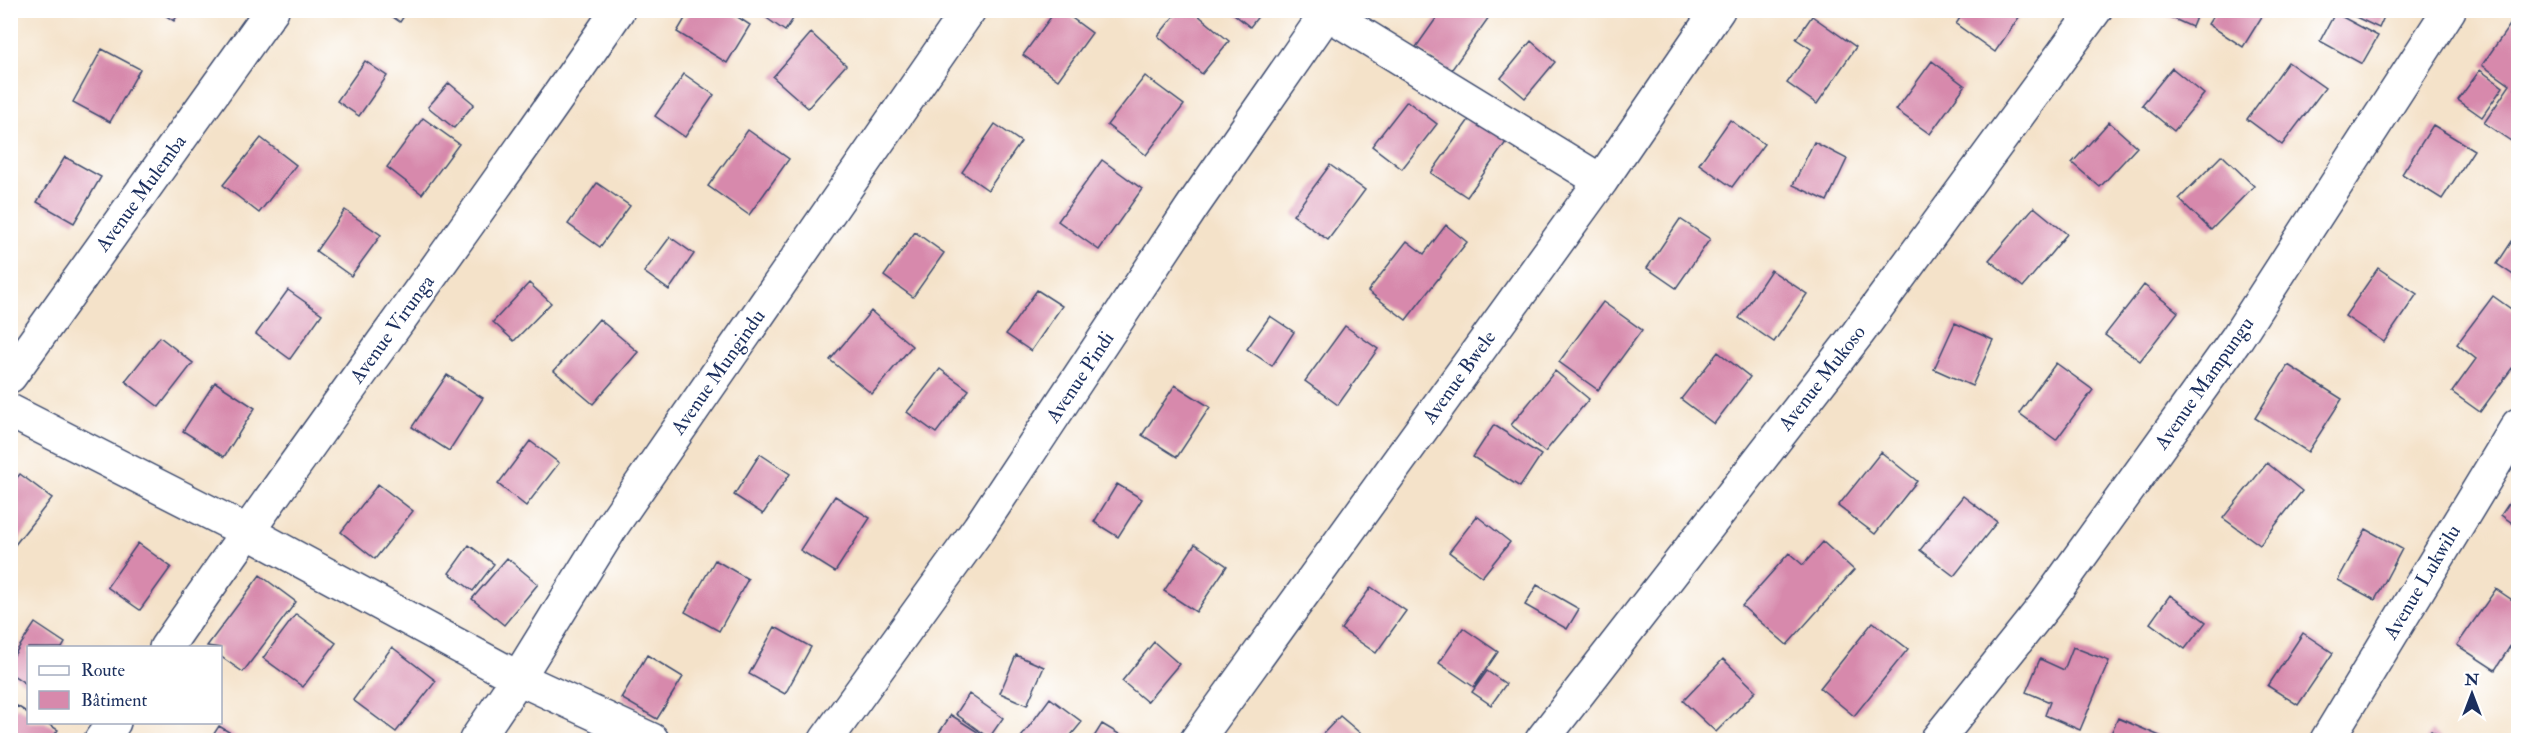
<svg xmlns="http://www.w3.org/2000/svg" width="2529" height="751" viewBox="0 0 2529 751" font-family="'IM FELL Double Pica',serif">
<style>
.building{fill:#d789ac}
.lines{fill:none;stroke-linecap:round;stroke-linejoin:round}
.minor-casing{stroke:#3c4a6e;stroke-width:36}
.minor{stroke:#fff;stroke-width:33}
.labels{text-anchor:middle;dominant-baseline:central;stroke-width:4.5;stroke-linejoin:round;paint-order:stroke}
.street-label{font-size:20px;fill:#1b2f5e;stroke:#fff}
</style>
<rect width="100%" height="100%" fill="#fff"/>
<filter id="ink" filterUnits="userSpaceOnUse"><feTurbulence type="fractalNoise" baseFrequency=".0167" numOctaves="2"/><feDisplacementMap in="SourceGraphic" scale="12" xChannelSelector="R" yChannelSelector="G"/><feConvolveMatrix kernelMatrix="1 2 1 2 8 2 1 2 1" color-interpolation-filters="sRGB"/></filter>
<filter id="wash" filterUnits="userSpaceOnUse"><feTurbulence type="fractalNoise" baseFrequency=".008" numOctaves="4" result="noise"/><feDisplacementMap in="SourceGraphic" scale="24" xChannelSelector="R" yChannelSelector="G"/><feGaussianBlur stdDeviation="1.35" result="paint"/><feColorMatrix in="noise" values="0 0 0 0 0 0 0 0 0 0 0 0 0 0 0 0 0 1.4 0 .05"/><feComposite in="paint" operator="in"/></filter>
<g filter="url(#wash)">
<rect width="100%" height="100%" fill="#f4e2c9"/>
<g id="blocks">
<!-- building -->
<path class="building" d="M157,10H181L174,21Z
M383,10H408L400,22Z
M690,10H727L750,25L727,63L677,32Z
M760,10H799L785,31L758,12Z
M1056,10H1061L1092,33L1058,80L1023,55Z
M1179,10H1192L1229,41L1202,74L1158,36Z
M1229,10H1263L1250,27Z
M1442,10H1479L1489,17L1450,72L1416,47Z
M1965,10H2024L1995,52L1956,24Z
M2154,10H2199L2192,27Z
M2217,10H2266L2243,47L2208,24Z
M2341,10H2387L2379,28Z
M2335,13L2378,36L2362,64L2320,41Z
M1812,16L1856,47L1817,104L1787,83L1811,49L1796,39Z
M2514,19L2518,22V83L2515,89L2518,91V136L2514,143L2484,123L2510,85L2482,65Z
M811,33L846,65L808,108L773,77Z
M1531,41L1555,62L1525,98L1501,78Z
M102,49L140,69L110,122L73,102Z
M365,61L387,76L359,116L337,101Z
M1932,61L1965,86L1930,134L1896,110Z
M2288,62L2325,88L2282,145L2247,119Z
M2172,68L2204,94L2174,131L2142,105Z
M2480,70L2503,87L2482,117L2458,100Z
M684,74L714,95L685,137L655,116Z
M1145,76L1184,105L1146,155L1107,125Z
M449,83L474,104L454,128L428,107Z
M1407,101L1437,124L1402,169L1372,146Z
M1473,114L1509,138L1467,197L1431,173Z
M423,118L459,144L422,194L387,167Z
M1730,120L1764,144L1732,187L1699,164Z
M2109,122L2137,147L2100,187L2072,163Z
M995,124L1021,142L988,190L962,172Z
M2433,125L2474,150L2442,199L2402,174Z
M748,130L789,159L749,215L708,186Z
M261,138L296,165L259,213L223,185Z
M1814,142L1847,159L1827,201L1793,185Z
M2222,155L2254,186L2211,230L2179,199Z
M65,157L101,177L74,223L37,202Z
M1102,160L1142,189L1099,250L1058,221Z
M1330,165L1365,190L1328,240L1293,215Z
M597,183L630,206L600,247L568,224Z
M2034,207L2067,234L2023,287L1989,260Z
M345,210L381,235L351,276L316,251Z
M1680,219L1710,239L1676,288L1647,268Z
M1446,225L1467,242L1406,320L1368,291L1407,241L1424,254Z
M915,232L944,253L913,297L884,276Z
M2518,232V278L2497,264Z
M670,237L694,254L669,290L644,272Z
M2378,268L2417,294L2384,342L2345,316Z
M1771,270L1807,294L1774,342L1739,318Z
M529,283L551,303L514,341L493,322Z
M2144,285L2178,312L2140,361L2105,335Z
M288,290L322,314L290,359L256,334Z
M1037,290L1062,306L1031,351L1006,334Z
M2493,296L2518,314V360L2480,412L2452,392L2476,359L2457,344Z
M1603,302L1642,330L1598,390L1559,362Z
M871,311L912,346L872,394L830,360Z
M1270,316L1294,332L1272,366L1247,349Z
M599,319L638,352L593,404L554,371Z
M1955,323L1993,340L1972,386L1934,369Z
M1345,326L1378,349L1338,405L1305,381Z
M160,337L193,363L159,407L125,381Z
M1718,352L1750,377L1714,424L1681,399Z
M2056,363L2093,390L2056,440L2019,413Z
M2288,365L2342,399L2308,452L2255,418Z
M940,369L969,390L936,433L907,412Z
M1555,371L1589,399L1545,452L1511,425Z
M447,375L483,398L449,451L412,427Z
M215,382L255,408L224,457L183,431Z
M1175,385L1210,407L1177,457L1142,435Z
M1494,425L1541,455L1520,487L1473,457Z
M530,441L559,463L526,506L498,484Z
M1881,452L1917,481L1875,534L1838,506Z
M760,454L790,474L763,514L734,495Z
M2267,463L2302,491L2260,545L2223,518Z
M20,474L52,498L10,551V486Z
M378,484L413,511L375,559L341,532Z
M1117,484L1142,499L1118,537L1094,522Z
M2518,490V527L2501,515Z
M835,496L870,518L835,572L800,550Z
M1963,496L1997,522L1954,576L1920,550Z
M1477,516L1510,542L1482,577L1449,552Z
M2366,529L2402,549L2375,600L2338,580Z
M1823,542L1854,570L1787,645L1742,606L1789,553L1803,565Z
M138,543L171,567L140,610L107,587Z
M1195,544L1227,566L1196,612L1164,591Z
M469,545L494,564L473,591L449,573Z
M507,558L538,584L504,625L472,599Z
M715,560L748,579L719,631L685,612Z
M260,575L296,602L243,672L220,656V648L207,646Z
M1537,585L1579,609L1567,629L1525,605Z
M1371,587L1406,611L1376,653L1341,629Z
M2496,589L2518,604V634L2495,670L2457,645Z
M2170,595L2206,622L2185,649L2150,623Z
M296,614L336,643L303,687L263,658Z
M1873,622L1908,649L1854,716L1820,688Z
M35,623L65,643L62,648H28V685L10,673V661Z
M775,627L811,647L785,694L749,674Z
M1463,628L1498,652L1474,687L1439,663Z
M2303,633L2333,653L2298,705L2268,686Z
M1154,642L1179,664L1147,702L1122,681Z
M392,647L436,681L396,732L353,700Z
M2073,647L2109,661L2080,730L2045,715L2050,702L2026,692L2040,659L2064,670Z
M647,655L683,677L657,719L621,698Z
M1016,655L1044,667L1027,705L1000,693Z
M1723,659L1756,691L1716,732L1683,701Z
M1487,671L1506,684L1491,705L1472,692Z
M969,694L1003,718L989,738L956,714Z
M1050,698L1082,722L1067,740H1019Z
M17,706L28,713V722H45L58,730L51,740H10V716Z
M951,715L990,740H934Z
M1340,716L1367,739L1366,740H1317Z
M2118,718L2169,740H2108Z
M1102,724L1129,740H1092Z
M219,726L242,740H210Z
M2431,731L2445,740H2425Z"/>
</g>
</g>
<g filter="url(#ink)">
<use href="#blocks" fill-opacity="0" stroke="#3c4a6e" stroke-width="1.5"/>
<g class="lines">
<defs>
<path id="minor" d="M1327,13L1601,181
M10,376L272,10
M10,411L246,531L518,678L652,740
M166,648C314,433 471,226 618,10
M101,740L114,722
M476,740L518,678L612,526L969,10
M826,740L979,528L1192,207L1329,10
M1197,740L1601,181L1718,10
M1542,740L1858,333L2095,10
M1937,740L2046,604L2237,338L2449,10
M2327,740L2518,425"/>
</defs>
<!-- minor casing -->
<use href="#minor" class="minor-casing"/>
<!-- minor -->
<use href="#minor" class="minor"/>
</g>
</g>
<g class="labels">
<!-- street labels -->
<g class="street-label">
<text transform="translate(141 193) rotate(-54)">Avenue Mulemba</text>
<text transform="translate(392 329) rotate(-54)">Avenue Virunga</text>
<text transform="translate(718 372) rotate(-55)">Avenue Mungindu</text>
<text transform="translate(1080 377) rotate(-56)">Avenue Pindi</text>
<text transform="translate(1459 377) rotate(-54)">Avenue Bwele</text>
<text transform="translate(1822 378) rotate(-52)">Avenue Mukoso</text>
<text transform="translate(2204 383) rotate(-55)">Avenue Mampungu</text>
<text transform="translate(2422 582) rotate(-59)">Avenue Lukwilu</text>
</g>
</g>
<!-- margin -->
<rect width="2529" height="751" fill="none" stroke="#fff" stroke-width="36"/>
<!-- legend -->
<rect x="27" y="646" width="195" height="78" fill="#ffffff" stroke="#a4acbf" stroke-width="1.5"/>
<rect x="39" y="666" width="30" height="9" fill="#ffffff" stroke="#a4acbf" stroke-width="1.5"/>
<text x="81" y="676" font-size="18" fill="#1b2f5e">Route</text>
<rect x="39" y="691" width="30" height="18" fill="#d789ac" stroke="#a4acbf" stroke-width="1.5"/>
<text x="81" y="706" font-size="18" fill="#1b2f5e">Bâtiment</text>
<!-- north arrow -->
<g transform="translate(2472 694)" stroke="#ffffff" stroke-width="4.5" paint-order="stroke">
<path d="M0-4.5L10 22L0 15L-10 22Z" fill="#1b2f5e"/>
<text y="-9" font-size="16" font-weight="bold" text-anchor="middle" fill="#1b2f5e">N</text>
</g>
</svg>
